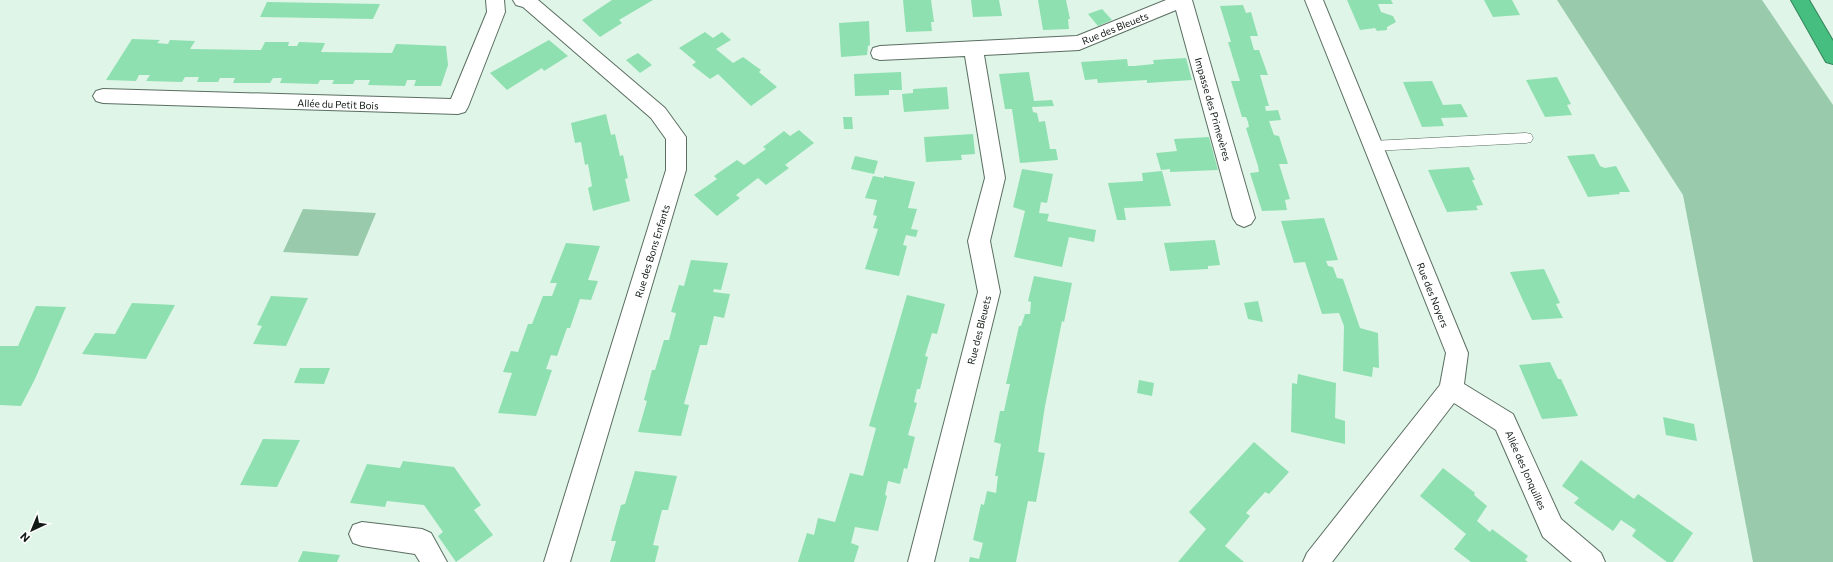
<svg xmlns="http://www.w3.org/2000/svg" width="1833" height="562" viewBox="0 0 1833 562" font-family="Commissioner,sans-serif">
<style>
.green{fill:#98caab}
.building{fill:#8ee0b0}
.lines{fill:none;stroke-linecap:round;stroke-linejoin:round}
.service-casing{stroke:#5a6e61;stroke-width:1}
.minor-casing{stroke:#5a6e61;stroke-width:2}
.motorway-casing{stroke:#34855b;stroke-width:2}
.service{fill:#fff;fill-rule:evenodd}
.minor{fill:#fff;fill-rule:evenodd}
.motorway{fill:#46be80;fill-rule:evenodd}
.labels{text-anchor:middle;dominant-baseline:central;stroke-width:3;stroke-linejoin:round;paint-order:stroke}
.street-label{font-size:10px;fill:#121a15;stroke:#fff}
</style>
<rect width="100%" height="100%" fill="#dff5e7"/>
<!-- green -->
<path class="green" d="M1557,0H1762L1833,105V562H1753L1683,195Z
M303,209L376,213L358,256L283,252Z"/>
<!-- building -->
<path class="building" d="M612,0H653L619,20L622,23L600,37L582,20Z
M903,0H931L934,22H931L932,31L906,32Z
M971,0H999L1002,16L973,17Z
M1038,0H1066L1070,19H1068L1069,29L1043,30Z
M1347,0H1391L1393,4H1378L1381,12L1393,16L1396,22L1387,27V30L1377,31L1375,28L1360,30Z
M1484,0H1512L1520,15L1493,17Z
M267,2L380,4L373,19L260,17Z
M1243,5L1246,13L1251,12L1258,36H1250L1254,50H1259L1268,75H1260L1269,106H1265L1266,111L1278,110L1281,120L1269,121L1274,135L1279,136L1288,164H1279L1290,199L1285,200L1287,210L1262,211L1250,173L1259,172L1258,166L1246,128L1249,127L1248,122L1246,117H1242L1231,81H1240L1228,42H1231L1220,6Z
M1102,9L1112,20L1098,26L1088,14Z
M869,21L870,45L868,46L867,55L841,57L839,23Z
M705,32L713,38L722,32L731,40L716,49L733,63L743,57L761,70L759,72L777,87L751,106L718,74L710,79L692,65L696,62L679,48Z
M132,39L160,40L157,43L168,44L170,40L195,41L190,49L261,50L265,42H289L288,46H297L299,42L325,43L321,52L392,53L396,44L446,46L448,65L441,86H414L416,80H407L405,86L368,85L370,80H355L353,84H332L334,80H320L318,84L280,83L282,78H273L270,83H233L235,78H220L218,82H197L199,77H185L182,82L146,81L150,75H139L136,81L106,80Z
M549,40L568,56L544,71L542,68L507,90L490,73Z
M638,53L652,65L640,73L626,60Z
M1186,58L1192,80L1147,83V80L1098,83L1097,79L1085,80L1081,62L1127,59L1128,66H1134L1154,64L1153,60Z
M901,72L902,90H889V95L855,96L854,74Z
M1029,72L1034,101L1052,100L1054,106L1032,107L1033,112L1037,113L1039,122L1045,121L1050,149H1056L1058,160L1020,163L1012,109H1005L999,74Z
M1557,77L1571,104L1567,105L1572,115L1545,117L1526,80Z
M1432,81L1443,105L1461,104L1468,117L1441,118L1444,126L1422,127L1403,82Z
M947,87L949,109L904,112L902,94L913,93V89Z
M606,114L611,135L615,134L620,156L623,155L628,178L625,179L630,201L593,211L588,188L592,186L588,164L585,165L581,142L575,143L571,123Z
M843,117H852L853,129H844Z
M799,130L814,143L785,165L789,168L766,185L758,178L736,195L740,198L717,216L694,195L717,179L714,176L737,160L744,165L766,149L763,147L784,131L790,136Z
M973,134L975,154L961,155L962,160L926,162L924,137Z
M1209,137L1218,170L1170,172V169L1161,170L1156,153L1177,151L1174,139Z
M1594,154L1600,166L1605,168L1616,166L1630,192H1619L1620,194L1588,197L1567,156Z
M855,156L878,161L874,174L851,169Z
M1469,167L1475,180H1472L1483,205L1476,206L1478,210L1447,212L1428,170Z
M1022,169L1053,174L1047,203L1041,202L1039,213L1049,214L1047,221L1096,230L1094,242L1069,237L1062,267L1014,257L1025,211L1013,207Z
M1162,171L1171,206L1124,208L1126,220H1117L1108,183L1143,181L1142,173Z
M873,176L884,178V176L915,182L908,208L917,209L911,229L918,230L916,237L906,235L903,245L907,246L899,276L865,269L878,229L873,228L877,216L873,215L877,200L865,198Z
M1324,218L1338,260L1326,261L1328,266L1333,267L1337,278L1343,279L1360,328L1378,333L1379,368L1373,367L1372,377L1343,371L1344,326L1339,313L1322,314L1305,262L1294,263L1281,221Z
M1215,240L1220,265L1208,266V269L1170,271L1164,243Z
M566,243L600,246L588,280L598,281L591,300L580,299L570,328H567L557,356L551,355L546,369L552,370L536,416L498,413L512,373L503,372L511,351L518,352L528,324H532L543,296H552L557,283H550Z
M691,260L728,263L721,290L714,289L713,292L730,294L724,318L714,316L707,345H700L684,404L689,405L681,436L638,432L647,401L644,400L652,370H655L664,340H669L676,313L671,312L679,285L684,286Z
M1544,269L1560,303L1556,304L1563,318L1532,320L1510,272Z
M1034,276L1072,283L1064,322L1062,321L1045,406L1038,452L1045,453L1036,502L1028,501L1016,562H969L970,557L979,559L983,543L973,540L981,504L984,505L987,491L996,493L998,476H995L1001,444L994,442L1000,411H1004L1010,384H1006L1019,326H1021L1025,314H1030L1031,302L1028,301Z
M907,295L945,304L937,334L932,333L925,356L928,357L920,389H917L914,402L917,403L908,435L915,437L907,469L904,468L900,484L888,481L885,495L887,496L878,531L855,527L851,543L859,546L854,562H798L807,533L814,535L818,518L835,522L850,473L863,476L876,428L869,426Z
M271,296L308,298L286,346L253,344L262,326L257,325Z
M1258,301L1263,322L1248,319L1244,303Z
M132,303L175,305L146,359L82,354L95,333L115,334Z
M36,306L66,307L35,379L21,406L0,405V346H18Z
M1550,362L1558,379H1561L1578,416L1542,419L1519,365Z
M300,368H330L324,384L294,383Z
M1298,374L1336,383L1335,418L1345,421V444L1291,432L1292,383L1297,384Z
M1139,380L1154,383L1152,396L1137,393Z
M1663,417L1694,424L1697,441L1666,435Z
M263,439L300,440L277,487L240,485Z
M1254,442L1289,472L1269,494L1265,492L1246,513L1250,516L1225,546L1244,562H1178L1206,529L1189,512Z
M1581,460L1634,499L1638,494L1693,533L1673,562H1667L1632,536L1636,530L1621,520L1613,531L1574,503L1579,498L1562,486Z
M403,461L454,467L481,505L474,510L493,535L456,562L438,536L443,532L424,505L387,501L385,507L350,503L367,464L400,468Z
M1443,468L1475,493L1474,495L1487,506L1477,521L1490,532L1492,529L1528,556L1525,560L1528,562H1471L1454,549L1466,534L1420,496Z
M635,471L677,476L668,510H662L653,545L659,546L655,562H610L616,541H611L621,505L625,504Z
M303,551L340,555L337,562H298Z"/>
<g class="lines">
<defs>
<path id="service" d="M1526,133L1531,134L1533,138L1531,142L1526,143L1373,151L1368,150L1366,146L1368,142L1373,141Z"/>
<path id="minor" d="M486,0H504L505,12L468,107L465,112L458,114L103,103L96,101L93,96L96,91L103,89L451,99L487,12Z
M513,0H538L665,108L686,137V170L570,562H544L666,170V139L651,118L523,7L516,5Z
M1166,0H1192L1255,218L1251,224L1244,227L1237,224L1233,218L1176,10L1079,50L984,55L1005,178L990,241L1000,292L934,562H908L978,292L968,241L985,178L965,56L880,60L873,58L871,53L873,48L880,46L1077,36Z
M1305,0H1323L1468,353L1464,384L1513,414L1561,519L1601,553L1605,562H1572L1543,537L1496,430L1454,403L1332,562H1303L1307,553L1440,385L1446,353Z
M362,522L422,529L431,533L447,562H420L415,554L362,546L353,543L349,534L353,525Z"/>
<path id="motorway" d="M1791,0H1809L1833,41V64L1826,62Z"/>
</defs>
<!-- service casing -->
<use href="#service" class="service-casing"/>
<!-- minor casing -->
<use href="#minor" class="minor-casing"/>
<!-- motorway casing -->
<use href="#motorway" class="motorway-casing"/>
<!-- service -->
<use href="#service" class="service"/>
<!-- minor -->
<use href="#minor" class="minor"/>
<!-- motorway -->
<use href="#motorway" class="motorway"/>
</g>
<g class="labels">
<!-- street labels -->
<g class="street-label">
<text transform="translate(1115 28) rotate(-22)">Rue des Bleuets</text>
<text transform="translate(338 104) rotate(2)">Allée du Petit Bois</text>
<text transform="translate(1213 109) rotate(74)">Impasse des Primevères</text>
<text transform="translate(652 251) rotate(-73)">Rue des Bons Enfants</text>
<text transform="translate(1433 295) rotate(68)">Rue des Noyers</text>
<text transform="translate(979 330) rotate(-76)">Rue des Bleuets</text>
<text transform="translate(1526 470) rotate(66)">Allée des Jonquilles</text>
</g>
</g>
<!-- north arrow -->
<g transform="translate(32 530) rotate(224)" stroke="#ffffff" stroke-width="3" paint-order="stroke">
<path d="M0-3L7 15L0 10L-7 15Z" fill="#121a15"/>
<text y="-6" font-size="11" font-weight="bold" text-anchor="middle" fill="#121a15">N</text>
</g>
</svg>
